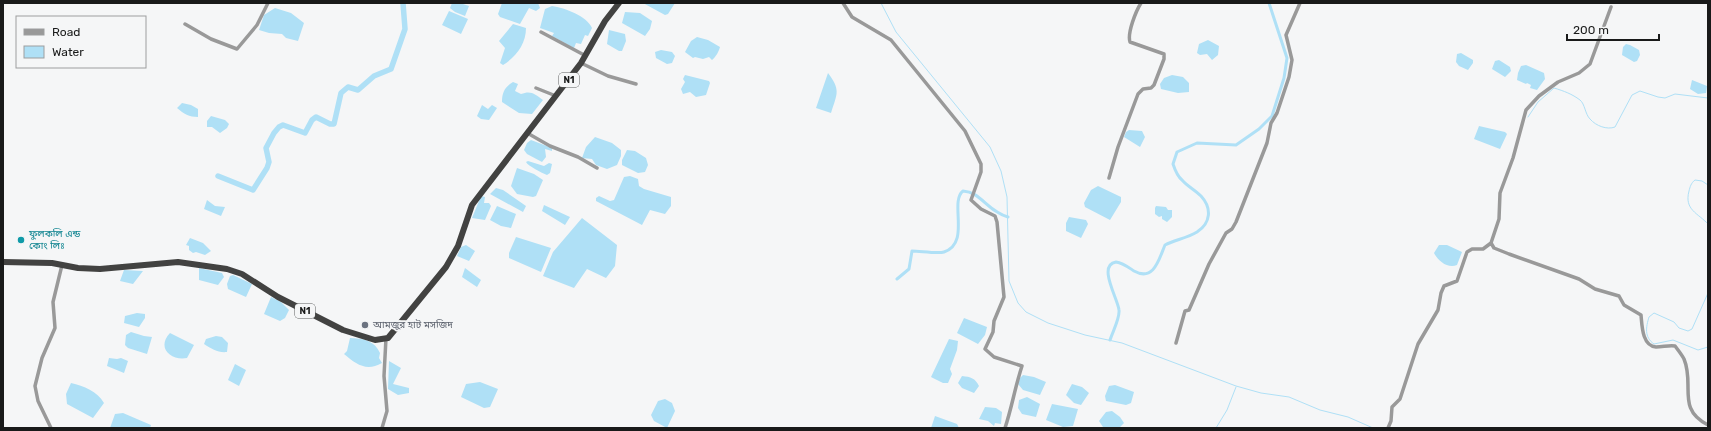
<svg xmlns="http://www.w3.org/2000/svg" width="1711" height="431" viewBox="0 0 1711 431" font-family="Rubik,'Noto Sans Bengali',sans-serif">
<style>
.water{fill:#afe0f6}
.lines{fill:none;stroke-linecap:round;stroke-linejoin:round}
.stream{stroke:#afe0f6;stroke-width:1}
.canal{stroke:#afe0f6;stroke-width:3}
.river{stroke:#afe0f6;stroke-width:5.5}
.minor{stroke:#999;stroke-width:3.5}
.trunk{stroke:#424241;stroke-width:6}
.culture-dot{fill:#0f9aa8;stroke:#f5f6f7;stroke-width:1.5}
.worship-dot{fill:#6b7280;stroke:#f5f6f7;stroke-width:1.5}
.labels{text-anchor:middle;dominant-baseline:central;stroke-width:3.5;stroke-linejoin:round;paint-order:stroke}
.shield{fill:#f5f6f7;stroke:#5b5c5c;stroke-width:1}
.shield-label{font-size:9px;font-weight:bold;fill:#191a1a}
.culture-label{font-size:10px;fill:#0d838f;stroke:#f5f6f7;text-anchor:start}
.worship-label{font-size:10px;fill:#5b616d;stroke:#f5f6f7;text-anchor:start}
</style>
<rect width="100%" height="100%" fill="#f5f6f7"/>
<!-- water -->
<path class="water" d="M452,3H460L469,6L465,16L455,12L450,8Z
M502,3H538L540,8L536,11L529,8L520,24L500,17L498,14Z
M643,3H675L668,14L665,15Z
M552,6C565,8 587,16 592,28L588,36L585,35L581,44L576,43L574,48L552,36L554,33L540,28L545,9Z
M275,8L291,13L304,23L298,41L286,38L282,34L269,33L259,30L264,15Z
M449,11L468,19L461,34L442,25Z
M625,12L640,13L652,21L650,29L645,36L622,23Z
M513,24L526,28C526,44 516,57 503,65L500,63L505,48L499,41Z
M609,30L625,34L626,41L622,51H619L607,44Z
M697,37L708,40L720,47C719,51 716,57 712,60L709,57L703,59L695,57L693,58L685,52L691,41Z
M1208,40L1219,46L1218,55L1212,60L1207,54L1200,55L1197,53L1199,44Z
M1626,44L1630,45L1639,50L1640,55L1637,61L1634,62L1622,55L1623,47Z
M661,50L672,52L675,56L672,63L667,64L656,58L655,52Z
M1461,53L1473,60V63L1468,70L1459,66L1456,62L1457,54Z
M1499,60L1510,67L1511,71L1505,77L1492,69L1495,61Z
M1526,65L1544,73L1545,79L1537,90L1530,88L1531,85L1527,83L1526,84L1517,80L1518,73L1521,66Z
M828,73C841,90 837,94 831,113L816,108Z
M685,75L709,81L710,83L706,95L696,97L690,92L683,94L681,89L685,82L683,79Z
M1172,75L1183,77L1189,83V92L1178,93L1161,89L1160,84L1164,78Z
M1692,80L1707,86L1706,93L1698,94L1690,89Z
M513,82L518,84L515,91L521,94C531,90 535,94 543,100L532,114L519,113L502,102C502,92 505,87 513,82Z
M182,103L191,105L198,109V117C189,117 184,114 177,108Z
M482,105L488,109L492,105L497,108L489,120L481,119L477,116Z
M211,116L225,120L229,124L227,128L220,133L212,127H207V121Z
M1479,126L1505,132L1507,134L1500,149L1474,139Z
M1129,130L1142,131L1145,137L1140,147L1124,137L1126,132Z
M595,137L612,143L621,150V156L617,165L607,169L596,165L592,159L582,158L586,147Z
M531,140L552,148V151L545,149L546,157L542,162L527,154L524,150L527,143Z
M627,150L635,151L646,158L648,165L645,172L638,173L622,165V160Z
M528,161L544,166L549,163L552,164L550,173L547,175C542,173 528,166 526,162Z
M517,168L534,174L543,180L536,196L533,197L517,194L511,186Z
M630,176L638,179L639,186L644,189L671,197V206L665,214L650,210L642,225L596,201V198L599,196L610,201L614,200L624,177Z
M1098,186L1121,197V202L1110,220L1085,207L1084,203L1091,190Z
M496,188L503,190L526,206L523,212L490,194Z
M481,196L485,197L484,203H489L491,206L485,220L472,218Z
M207,200L215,206L225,207L221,216L204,209Z
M544,205L570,217L565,225L542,211Z
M497,206L516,214L511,228L501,226L490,220Z
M1156,206L1166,207L1168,210H1172V217L1167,222L1162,219V216L1159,217L1155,214V208Z
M1069,217L1086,220L1088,224L1081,238L1066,231V223Z
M582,218L617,245L615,266L606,278L587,269L574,288L543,276L553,252Z
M516,237L551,248L541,272L509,258V253Z
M190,238L203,243L211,251L205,255L196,252L193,253L189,250V246L186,245Z
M466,245L475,251L469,261L457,256L461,247Z
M1439,245H1447L1462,252L1457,265C1448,269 1438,261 1434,253Z
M199,268L222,273L224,277L218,285L199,280Z
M465,268L481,280L477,287L462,277Z
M124,270L143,271L133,284L120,281Z
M233,275L252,284L246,297L228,289L227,284L230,276Z
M271,297L281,302L289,310L285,318L280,321L264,314Z
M137,313L145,314V318L139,327L124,323L125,316Z
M964,318L987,327L985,335L978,344L957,333Z
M131,332L144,336L152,337L147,354L128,348L125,345L126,335Z
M170,333L194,345L187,358C171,361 156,348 170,333Z
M216,336L222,337L228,343L227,352C218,353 212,349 204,344L206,339Z
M350,338C363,338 375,341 380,353L379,358L382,363C366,372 356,364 344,354L347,351Z
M949,339L958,341L957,350L950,369L952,374L948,383H943L931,377Z
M109,358L117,359L121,358L128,361L124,373L107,366Z
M389,361L401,368L393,384L409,388V393L398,395L388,389Z
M235,364L246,370L239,386L228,380Z
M1023,375L1034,377L1046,382L1040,395L1023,390L1018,384L1020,378Z
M962,376C971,377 975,378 979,386L974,393L962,388L958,383Z
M480,382L498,389L490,407L484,408L461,397L466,384Z
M71,383C84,386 97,391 104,403L93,418L67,404L66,394Z
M1072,384L1082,387L1089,393L1081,405L1074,403L1066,395Z
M1115,385L1134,392L1131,403L1126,405L1106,401L1105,396L1109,386Z
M1027,397L1040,404L1036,417L1022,414L1018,408L1019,400Z
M665,399L672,403L675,411L667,428L654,421L651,415L658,401Z
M1052,404L1078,409L1073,426L1063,427L1046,420Z
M985,407L996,408L1002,412L1001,424L995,423L994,426L988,421L979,419Z
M1112,411L1120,417L1124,423L1119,428L1103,427L1099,421L1106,412Z
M123,413L151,425L150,428H110L115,414Z
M935,416L957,424L959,428H931Z"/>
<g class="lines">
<!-- stream -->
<path class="stream" d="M881,3L896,32L990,147L1001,171L1007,197L1009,281L1018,303L1026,312L1048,323L1085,335L1122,343L1236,386L1261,393L1289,397L1320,410L1348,417L1373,428
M1528,117L1538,102L1554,88C1564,91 1572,94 1580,100C1585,104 1585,114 1590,119C1596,126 1607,130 1615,127L1632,95L1640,91L1658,97L1665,98L1675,94L1708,98
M1708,185L1702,181L1695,180C1691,183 1690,187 1689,191C1684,210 1698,213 1708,224
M1708,293L1692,329L1688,331L1679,328L1674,322L1654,313L1649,317C1646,327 1644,337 1654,344L1673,340L1698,350L1708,347
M1216,428L1227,410L1236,387"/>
<!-- canal -->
<path class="canal" d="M897,279L909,269L912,251C920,251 938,254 944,252C971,243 949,202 963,191C981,192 987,211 1008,217
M1110,340C1113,331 1120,318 1119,310C1118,299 1097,265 1116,262C1123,263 1128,267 1134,271C1154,282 1159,259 1165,245C1175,240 1187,238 1197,232C1211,223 1212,208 1201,196C1195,190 1187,186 1182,180C1177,176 1175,170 1173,164L1177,152L1197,143L1236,145L1259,129L1272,116L1284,78L1287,58L1269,3"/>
<!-- river -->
<path class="river" d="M218,176L253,190L267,168L269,162L266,148L274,133L279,127L283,125L305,133L312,120L316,117L330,124H334L341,93L348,87L358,90L374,76L391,69L405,29L403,3"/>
<!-- minor -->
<path class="minor" d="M843,3L852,17L891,40L965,131L981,164V172L971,200L981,209L995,216L997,222L1004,297L994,321L993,332L985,349L994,357L1022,366C1015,387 1012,407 1005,428
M1611,7L1590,64L1579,73L1558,82L1539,96L1526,110L1513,158L1500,193L1499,219L1491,243L1494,248L1509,254L1579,279L1595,289L1619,296L1624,305L1641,315C1642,325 1642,346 1656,347C1663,347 1669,345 1675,346C1678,350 1682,355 1684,359C1695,385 1676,409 1708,425
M185,24L211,39L237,49L257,25L268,3
M541,32L586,56
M581,63L608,76L636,84
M536,88L556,96
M529,134L550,146L578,157L597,168
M1109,178L1118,147L1138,94L1143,89L1151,88L1154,85L1164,59V54L1130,42C1127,33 1136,11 1141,3
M1176,343L1185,311L1189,310L1209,264L1226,233L1232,229L1236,222L1267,143L1271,123L1277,113L1289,77L1292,60L1286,35L1300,3
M51,428L38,401L35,386L42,358L55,328L53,302L62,265
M382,428L387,411L384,376L386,338
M1388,428L1391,421L1392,407L1400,399L1418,344L1438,310L1441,293L1444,286L1457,281L1467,252L1472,249H1483L1491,243"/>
<!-- trunk -->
<path class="trunk" d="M3,262L52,263L78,268L100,269L178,262L227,269L242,274L278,297L343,330L375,340L388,338L446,267L458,246L472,205L581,63L605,21L619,3"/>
</g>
<!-- markers -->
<circle class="culture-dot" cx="21" cy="240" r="4"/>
<circle class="worship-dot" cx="365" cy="325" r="4"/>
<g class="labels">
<!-- shield labels -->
<g class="shield">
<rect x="559" y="73" width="20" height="14" rx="3"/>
<rect x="295" y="304" width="20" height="14" rx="3"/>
</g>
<g class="shield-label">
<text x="569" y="80">N1</text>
<text x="305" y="311">N1</text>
</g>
<!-- culture labels -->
<g class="culture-label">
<text x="29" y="234">ফুলকলি এন্ড<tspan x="29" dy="12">কোং লিঃ</tspan></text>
</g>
<!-- worship labels -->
<g class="worship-label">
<text x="373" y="325">আমজুর হাট মসজিদ</text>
</g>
</g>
<!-- border -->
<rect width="1711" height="431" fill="none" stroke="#191a1a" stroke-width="8"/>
<!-- legend -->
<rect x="16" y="16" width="130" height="52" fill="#f5f6f7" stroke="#9d9e9f"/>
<rect x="24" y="29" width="20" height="6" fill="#999999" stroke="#9d9e9f"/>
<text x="52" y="36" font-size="12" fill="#191a1a">Road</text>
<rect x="24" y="46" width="20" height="12" fill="#afe0f6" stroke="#9d9e9f"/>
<text x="52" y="56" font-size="12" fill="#191a1a">Water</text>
<!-- scale -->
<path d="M1567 34v6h92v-6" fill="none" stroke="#191a1a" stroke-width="2"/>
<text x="1573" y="34" font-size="12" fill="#191a1a" stroke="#f5f6f7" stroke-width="3" paint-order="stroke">200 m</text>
</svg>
